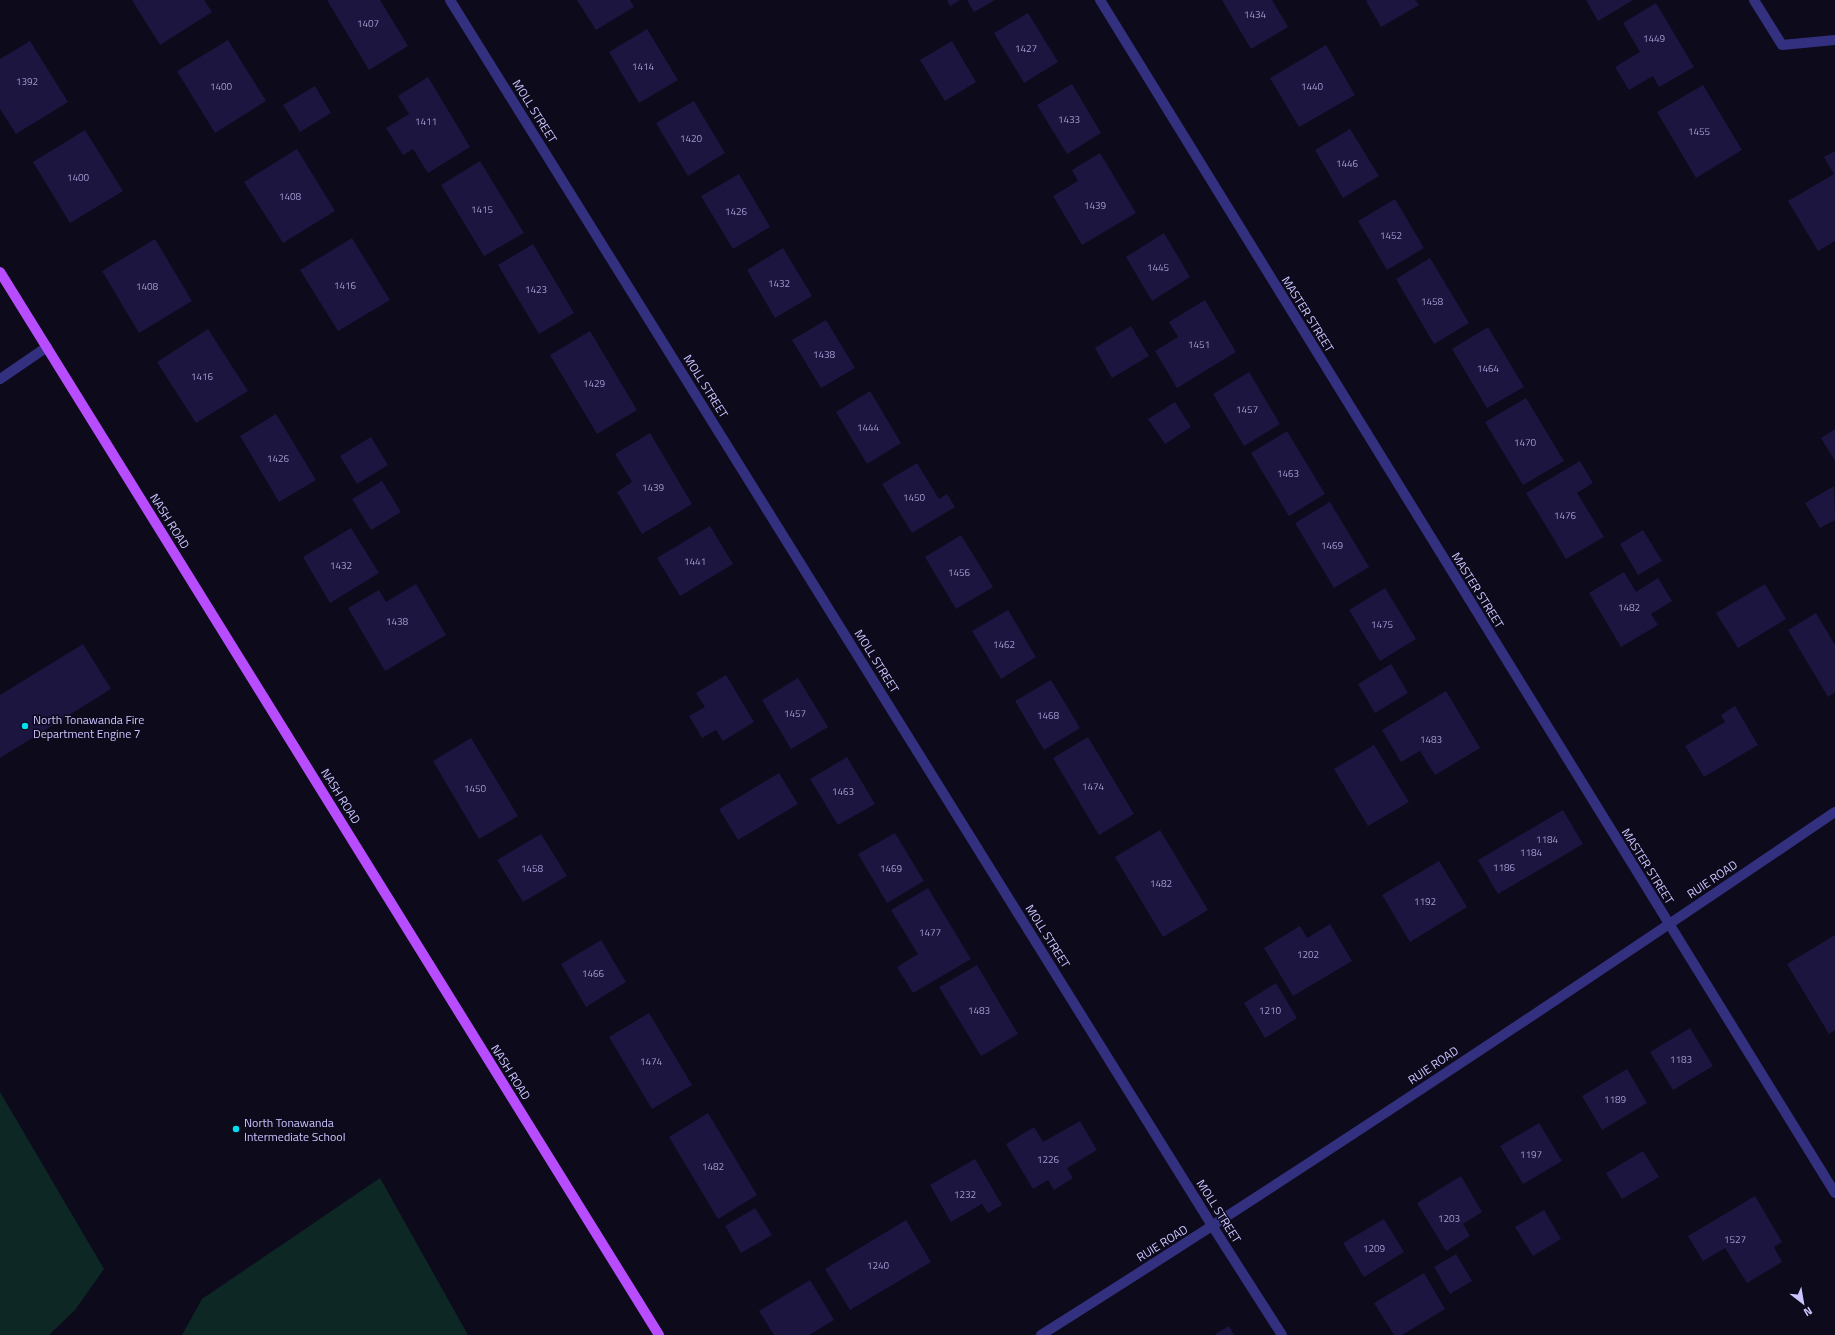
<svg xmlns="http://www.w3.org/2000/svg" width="1835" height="1335" viewBox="0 0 1835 1335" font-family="'Titillium Web',sans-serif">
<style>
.green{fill:#0d2725}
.building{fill:#1c153f}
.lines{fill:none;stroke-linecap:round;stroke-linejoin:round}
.minor{stroke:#33317f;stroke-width:10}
.major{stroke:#b84cff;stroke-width:10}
.poi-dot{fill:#00def0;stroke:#0d0a1c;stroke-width:1.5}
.labels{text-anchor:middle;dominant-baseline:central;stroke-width:3;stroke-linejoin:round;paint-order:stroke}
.number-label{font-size:10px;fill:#9f99cf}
.street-label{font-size:12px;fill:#cbc5ff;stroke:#0d0a1c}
.poi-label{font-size:12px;fill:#cbc5ff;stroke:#0d0a1c;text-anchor:start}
</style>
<rect width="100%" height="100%" fill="#0d0a1c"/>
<!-- green -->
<path class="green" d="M0,1092L104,1269L75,1310L49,1335H0Z
M380,1178L468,1335H182L202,1299Z"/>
<!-- building -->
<path class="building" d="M132,0H204L212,12L160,45Z
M327,0H380L408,46L369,70Z
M577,0H630L634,7L596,30Z
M947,0H960L950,6Z
M967,0H995L974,12Z
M1222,0H1272L1288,27L1251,49Z
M1368,0H1415L1419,5L1381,27L1366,1Z
M1586,0H1633L1598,21Z
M1656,3L1694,67L1659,87L1653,76L1629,90L1615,67L1640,52L1623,23Z
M1028,13L1058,62L1024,83L994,33Z
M647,29L678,80L639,103L609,52Z
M228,40L266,101L215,133L177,71Z
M30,41L68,102L16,134L0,109V59Z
M952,41L976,82L945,101L920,60Z
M1326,45L1355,95L1299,127L1270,78Z
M428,77L470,147L428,173L413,149L403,155L386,128L409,114L398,96Z
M1072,84L1101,133L1067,154L1037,105Z
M1703,85L1742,150L1696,178L1657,112Z
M315,86L331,113L300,132L283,105Z
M694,101L725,153L688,176L656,123Z
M1350,129L1379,176L1343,198L1315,150Z
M85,130L123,191L70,223L33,162Z
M297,149L335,211L283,243L244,182Z
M1835,151V241L1818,251L1788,201L1834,174L1824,157Z
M1100,153L1136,213L1082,245L1053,196L1078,181L1072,170Z
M480,161L524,233L484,256L441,185Z
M739,174L770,227L733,249L701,196Z
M1395,199L1424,248L1387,270L1358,221Z
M1164,233L1190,277L1152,301L1126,257Z
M352,238L390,300L338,331L300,270Z
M155,239L192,301L139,333L102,271Z
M533,244L574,313L539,334L498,265Z
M783,248L812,296L775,318L747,270Z
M1430,258L1469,323L1434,344L1396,279Z
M1205,300L1236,352L1177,388L1155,351L1178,337L1169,322Z
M826,320L855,368L821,388L792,340Z
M1131,326L1149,356L1112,378L1095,348Z
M1488,327L1524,387L1487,408L1452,349Z
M208,329L248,391L196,423L157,362Z
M590,331L637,410L597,434L550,355Z
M1249,372L1280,424L1244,446L1213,394Z
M870,391L901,443L867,464L836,412Z
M1526,398L1564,461L1523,485L1485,422Z
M1175,402L1191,427L1165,444L1148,419Z
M276,414L316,480L279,502L240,436Z
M1835,429V461L1821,438Z
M1287,431L1325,494L1289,516L1251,453Z
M650,433L692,504L642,534L617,492L632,482L615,454Z
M371,437L388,465L357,484L340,456Z
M1580,461L1593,483L1577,493L1604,537L1566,559L1526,493Z
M917,463L939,499L947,494L955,507L912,533L882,484Z
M382,481L401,512L371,530L352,499Z
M1834,486L1835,520L1820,528L1805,503Z
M1330,502L1369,567L1334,588L1295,523Z
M710,526L733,564L680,596L657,558Z
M351,528L379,573L330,603L303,557Z
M1643,530L1662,561L1638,575L1620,544Z
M961,535L993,587L956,609L925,557Z
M1624,572L1636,592L1658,578L1672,601L1651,614L1658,625L1621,647L1589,593Z
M416,584L446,635L385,671L348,608L379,590L386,602Z
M1765,584L1786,619L1738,648L1716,613Z
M1385,588L1416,639L1380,661L1349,610Z
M1008,610L1036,657L1001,679L972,631Z
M1816,613L1835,645V692L1828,697L1788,630Z
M83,644L111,689L0,758V695Z
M1391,664L1408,693L1375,713L1358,684Z
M726,675L754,722L723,741L716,730L702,738L689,716L705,707L696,693Z
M798,678L828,727L791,749L762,700Z
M1051,680L1080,728L1044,750L1015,701Z
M1446,691L1480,748L1435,775L1420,751L1401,762L1382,730Z
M1735,706L1758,745L1704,777L1685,746L1725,722L1721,715Z
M1088,737L1134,814L1099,835L1053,758Z
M471,738L518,816L479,839L433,761Z
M1374,745L1409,802L1368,826L1334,769Z
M847,757L875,804L838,825L810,779Z
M779,773L798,804L738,840L719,809Z
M1563,810L1583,844L1498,894L1478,860Z
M1160,830L1208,910L1163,937L1115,857Z
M895,833L924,881L887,903L858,854Z
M541,834L567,876L523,902L497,860Z
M1439,861L1467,907L1410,942L1382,895Z
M928,888L971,959L913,993L897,967L918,954L891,910Z
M1330,924L1352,961L1293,996L1264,948L1300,926L1307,938Z
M1835,935V1030L1829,1034L1787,964Z
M601,940L626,982L586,1007L561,964Z
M977,965L1018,1034L981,1056L939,987Z
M1276,983L1297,1018L1265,1038L1244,1003Z
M649,1013L692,1085L652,1109L609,1037Z
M1690,1028L1713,1066L1673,1090L1650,1052Z
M1627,1069L1647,1103L1602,1130L1582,1096Z
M708,1113L757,1195L718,1219L669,1137Z
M1080,1121L1097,1150L1067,1168L1073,1178L1054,1190L1048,1180L1033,1189L1006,1144L1034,1127L1043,1142Z
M1539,1123L1562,1161L1523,1184L1500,1146Z
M1643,1151L1659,1177L1622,1199L1606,1173Z
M975,1159L1002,1205L988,1213L982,1204L951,1222L930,1185Z
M1461,1176L1482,1212L1463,1224L1470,1236L1446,1251L1417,1203Z
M1755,1196L1782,1242L1774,1247L1782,1262L1747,1283L1725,1248L1703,1261L1688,1236Z
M755,1208L772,1235L741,1253L725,1226Z
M1544,1210L1561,1239L1533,1256L1515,1227Z
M1384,1219L1404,1252L1364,1277L1343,1243Z
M906,1220L931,1262L850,1310L825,1269Z
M1456,1254L1472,1281L1450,1294L1434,1267Z
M1424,1273L1445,1309L1402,1335H1394L1374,1303Z
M810,1280L834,1320L809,1335H774L759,1311Z
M1229,1326L1234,1335H1214Z"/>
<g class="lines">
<!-- minor -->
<path class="minor" d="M450,0L1213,1227L1282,1335
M1100,0L1835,1193
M1754,0L1782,45L1835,40
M0,379L47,347
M1041,1335C1309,1166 1573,990 1835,812"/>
<!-- major -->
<path class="major" d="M0,272L659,1335"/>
</g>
<!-- markers -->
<g class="poi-dot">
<circle cx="25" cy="726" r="4"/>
<circle cx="236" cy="1129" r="4"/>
</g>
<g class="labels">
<!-- number labels -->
<g class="number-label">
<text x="1255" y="14">1434</text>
<text x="368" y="23">1407</text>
<text x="1654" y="38">1449</text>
<text x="1026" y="48">1427</text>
<text x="643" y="66">1414</text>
<text x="27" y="81">1392</text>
<text x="221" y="86">1400</text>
<text x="1312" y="86">1440</text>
<text x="1069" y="119">1433</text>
<text x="426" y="121">1411</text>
<text x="1699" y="131">1455</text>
<text x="691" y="138">1420</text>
<text x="1347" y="163">1446</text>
<text x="78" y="177">1400</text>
<text x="290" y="196">1408</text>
<text x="1095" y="205">1439</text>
<text x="482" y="209">1415</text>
<text x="736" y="211">1426</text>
<text x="1391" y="235">1452</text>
<text x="1158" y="267">1445</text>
<text x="779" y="283">1432</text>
<text x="345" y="285">1416</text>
<text x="147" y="286">1408</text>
<text x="536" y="289">1423</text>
<text x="1432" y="301">1458</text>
<text x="1199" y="344">1451</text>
<text x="824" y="354">1438</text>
<text x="1488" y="368">1464</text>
<text x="202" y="376">1416</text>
<text x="594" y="383">1429</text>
<text x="1247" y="409">1457</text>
<text x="868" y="427">1444</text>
<text x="1525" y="442">1470</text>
<text x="278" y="458">1426</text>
<text x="1288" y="473">1463</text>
<text x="653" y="487">1439</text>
<text x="914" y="497">1450</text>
<text x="1565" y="515">1476</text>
<text x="1332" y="545">1469</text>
<text x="695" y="561">1441</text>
<text x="341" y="565">1432</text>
<text x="959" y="572">1456</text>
<text x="1629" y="607">1482</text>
<text x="397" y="621">1438</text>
<text x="1382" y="624">1475</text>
<text x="1004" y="644">1462</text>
<text x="795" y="713">1457</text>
<text x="1048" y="715">1468</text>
<text x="1431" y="739">1483</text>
<text x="1093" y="786">1474</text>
<text x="475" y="788">1450</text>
<text x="843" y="791">1463</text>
<text x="1547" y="839">1184</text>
<text x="1531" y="852">1184</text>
<text x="1504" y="867">1186</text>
<text x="532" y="868">1458</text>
<text x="891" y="868">1469</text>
<text x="1161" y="883">1482</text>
<text x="1425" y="901">1192</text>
<text x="930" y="932">1477</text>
<text x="1308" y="954">1202</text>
<text x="593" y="973">1466</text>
<text x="979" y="1010">1483</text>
<text x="1270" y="1010">1210</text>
<text x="1681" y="1059">1183</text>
<text x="651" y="1061">1474</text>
<text x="1615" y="1099">1189</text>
<text x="1531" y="1154">1197</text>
<text x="1048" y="1159">1226</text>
<text x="713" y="1166">1482</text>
<text x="965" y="1194">1232</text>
<text x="1449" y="1218">1203</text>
<text x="1735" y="1239">1527</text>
<text x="1374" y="1248">1209</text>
<text x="878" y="1265">1240</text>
</g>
<!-- street labels -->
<g class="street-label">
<text transform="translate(535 111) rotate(58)">MOLL STREET</text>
<text transform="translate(1308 314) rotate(58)">MASTER STREET</text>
<text transform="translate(706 386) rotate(58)">MOLL STREET</text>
<text transform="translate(170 521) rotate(58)">NASH ROAD</text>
<text transform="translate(1478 590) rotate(58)">MASTER STREET</text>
<text transform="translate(877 661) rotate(58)">MOLL STREET</text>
<text transform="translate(341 796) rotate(58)">NASH ROAD</text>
<text transform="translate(1648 866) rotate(58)">MASTER STREET</text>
<text transform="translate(1712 879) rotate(-34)">RUIE ROAD</text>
<text transform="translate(1048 936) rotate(58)">MOLL STREET</text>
<text transform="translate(1433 1065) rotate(-34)">RUIE ROAD</text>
<text transform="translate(511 1072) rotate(58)">NASH ROAD</text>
<text transform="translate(1219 1211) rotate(58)">MOLL STREET</text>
<text transform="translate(1162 1243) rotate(-32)">RUIE ROAD</text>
</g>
<!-- poi labels -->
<g class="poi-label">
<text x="33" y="719">North Tonawanda Fire<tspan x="33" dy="14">Department Engine 7</tspan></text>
<text x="244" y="1122">North Tonawanda<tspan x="244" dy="14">Intermediate School</tspan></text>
</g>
</g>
<!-- north arrow -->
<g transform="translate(1803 1303) rotate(149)" stroke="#0d0a1c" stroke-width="3" paint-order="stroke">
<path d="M0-3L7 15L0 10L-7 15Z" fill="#cbc5ff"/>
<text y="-6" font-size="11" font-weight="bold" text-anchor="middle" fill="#cbc5ff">N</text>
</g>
</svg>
